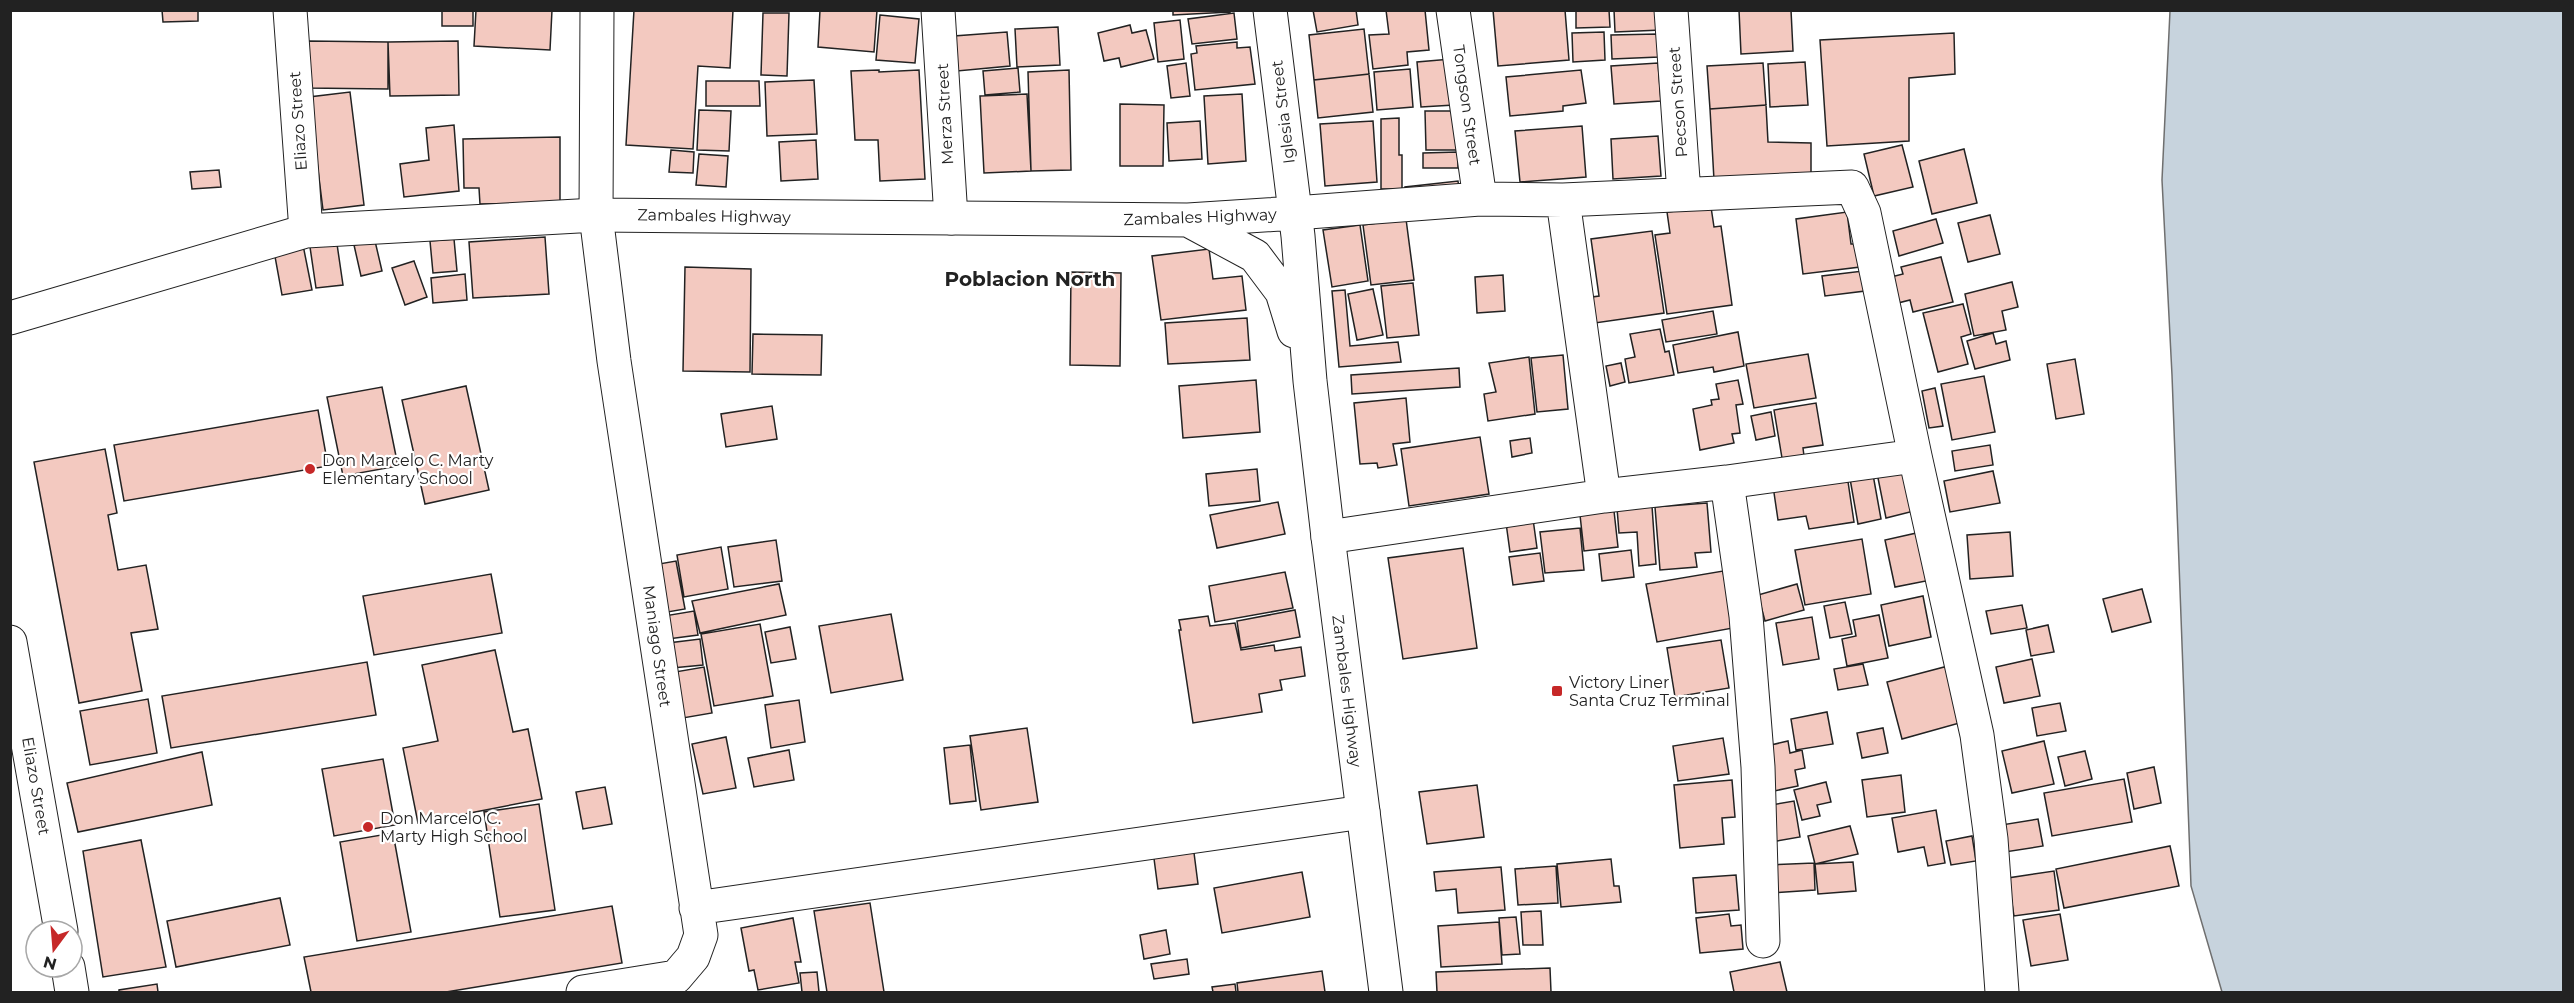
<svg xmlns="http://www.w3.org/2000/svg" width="2574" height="1003" viewBox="0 0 2574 1003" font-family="Montserrat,sans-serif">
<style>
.water{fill:#c7d3dd;stroke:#6f6f6f;stroke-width:1.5}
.building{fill:#f3c9c0;stroke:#222;stroke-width:1.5}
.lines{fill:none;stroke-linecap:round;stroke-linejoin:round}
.street-casing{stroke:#222;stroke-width:35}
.primary-casing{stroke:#222;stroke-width:35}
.street{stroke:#fff;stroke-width:33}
.primary{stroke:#fff;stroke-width:33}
.poi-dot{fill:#c62828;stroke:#fff;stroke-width:2}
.labels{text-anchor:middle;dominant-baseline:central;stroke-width:4.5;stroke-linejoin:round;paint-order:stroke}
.street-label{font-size:16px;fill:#222;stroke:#fff}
.poi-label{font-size:16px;fill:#222;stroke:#fff;text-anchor:start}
.quarter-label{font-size:20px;font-weight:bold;fill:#222;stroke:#fff}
</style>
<rect width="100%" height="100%" fill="#fff"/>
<!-- water -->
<path class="water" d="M2170,11H2563V992H2222L2191,886L2172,375L2162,180Z"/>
<!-- building -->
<path class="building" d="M162,10H198V21L163,22Z
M442,10H473V26H442Z
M476,10H552L550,50L474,46Z
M634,10H733L730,68L698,66L693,149L626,145Z
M820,10H877L874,52L818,47Z
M1173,10H1230V12L1173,15Z
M1313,10H1356L1358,25L1317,32Z
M1386,10H1425L1429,50L1407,52L1408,65L1373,69L1369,35L1389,34Z
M1493,10H1565L1569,60L1498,66Z
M1576,10H1609L1610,27L1576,28Z
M1614,10H1660L1661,30L1615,32Z
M1739,10H1791L1793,51L1741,54Z
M763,13H789L787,76L761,75Z
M1234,13L1237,39L1192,44L1188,19Z
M880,15L919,19L915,63L876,60Z
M1180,20L1184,59L1158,62L1154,23Z
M1130,25L1132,33L1146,30L1154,59L1121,67L1119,58L1104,61L1098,33Z
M1058,27L1060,65L1017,67L1015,29Z
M1364,29L1369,74L1314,80L1309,35Z
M1007,32L1010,66L957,71L954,36Z
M1604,32L1605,60L1573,62L1572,33Z
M1954,33L1955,74L1909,78V141L1827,146L1820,40Z
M1658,34L1659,57L1612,59L1611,35Z
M308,41L388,42V89L307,88Z
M458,41L459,95L390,96L388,42Z
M1237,42V48L1250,47L1255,84L1195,90L1191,54L1197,53L1196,46Z
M1451,59L1454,105L1421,107L1417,62Z
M1805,62L1808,105L1770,107L1768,64Z
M1186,63L1190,96L1171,98L1167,66Z
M1658,63L1661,101L1614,104L1611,66Z
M1763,63L1766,105L1710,109L1707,66Z
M1018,68L1020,92L985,95L983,71Z
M1410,69L1413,107L1377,110L1374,72Z
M879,70V72L919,70L925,179L880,181L878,140H855L851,71Z
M1069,70L1071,170L1031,171L1028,72Z
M1581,70L1586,103L1563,106V111L1510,116L1506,77Z
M1369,74L1373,112L1318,118L1314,80Z
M814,80L817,134L767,136L765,82Z
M706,81H759L760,106H706Z
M350,92L364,205L323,210L309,97Z
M1027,94L1031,171L984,173L980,96Z
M1242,94L1246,161L1208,164L1204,96Z
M1120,104L1164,105L1163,166H1120Z
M1766,105L1768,142L1811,143V175L1714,180L1710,109Z
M699,110L731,111L729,151L697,150Z
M1425,111H1460V150H1426Z
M1399,118V155H1402V189H1381V119Z
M1200,121L1202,159L1169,161L1167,123Z
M1373,121L1377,182L1325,186L1320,124Z
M454,125L459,191L404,197L400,164L429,160L426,128Z
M1582,126L1586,177L1520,182L1515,131Z
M1658,136L1661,176L1613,179L1611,139Z
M560,137V203L480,204L479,188H464L463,139Z
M816,140L818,179L781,181L779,142Z
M1902,145L1913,187L1874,196L1864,154Z
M1964,149L1977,203L1932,214L1919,161Z
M671,150L694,152L693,173L669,172Z
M1458,152V168H1423V153Z
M699,154L728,156L726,187L696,185Z
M219,170L221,187L192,189L190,172Z
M1458,181L1460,196L1406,201L1405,187Z
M1711,207L1714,227L1721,226L1732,305L1667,314L1655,235L1670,233L1667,212Z
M1847,212L1851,244H1857L1860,267L1803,274L1796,219Z
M1990,215L2000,254L1968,262L1958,223Z
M1406,219L1414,280L1371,285L1363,225Z
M1936,219L1943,243L1899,256L1893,231Z
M1360,225L1368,281L1332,287L1323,230Z
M1652,231L1664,313L1588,324L1585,298L1599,296L1591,239Z
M545,237L549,294L473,298L469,242Z
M454,239L457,271L433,273L430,241Z
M375,241L382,271L361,276L354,245Z
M337,244L343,285L316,288L310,247Z
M303,245L312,290L282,295L274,251Z
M1209,249L1213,279L1242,276L1246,310L1161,320L1152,256Z
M1941,257L1953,302L1913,312L1910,300L1898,303L1891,277L1903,274L1901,267Z
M414,261L427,297L405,305L392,268Z
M685,267L751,269L750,372L683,371Z
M1863,271L1865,291L1825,296L1822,276Z
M1071,272L1121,273L1120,366L1070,365Z
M465,274L467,300L433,303L431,278Z
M1503,275L1505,311L1477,313L1475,277Z
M2012,282L2018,307L2002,311L2006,330L1974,336L1965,294Z
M1413,283L1419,335L1387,338L1381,286Z
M1373,289L1383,335L1357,340L1348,294Z
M1345,290L1350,346L1398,342L1401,362L1339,367L1332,291Z
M1963,304L1971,334L1961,337L1968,364L1938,372L1923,313Z
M1713,311L1717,334L1666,342L1662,320Z
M1247,318L1250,360L1168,364L1165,323Z
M1660,329L1665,352L1669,351L1674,375L1629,383L1625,359L1635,357L1630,334Z
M1738,332L1744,366L1714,372L1713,367L1678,373L1673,345Z
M1993,333L1996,344L2006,341L2010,360L1975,369L1967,341Z
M753,334L822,335L821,375L752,374Z
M1808,354L1816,398L1754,408L1746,364Z
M1563,355L1568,409L1537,412L1531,358Z
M1529,357L1535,414L1488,421L1484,394L1496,392L1489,363Z
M2075,359L2084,414L2056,419L2047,364Z
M1621,363L1625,382L1610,386L1606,366Z
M1459,368L1460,387L1352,394L1351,375Z
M1984,376L1995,432L1952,440L1941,384Z
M1256,380L1260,432L1183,438L1179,386Z
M1738,380L1743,404L1736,405L1740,433L1732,434L1734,443L1700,450L1693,409L1712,405L1711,400L1719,399L1716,384Z
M466,386L489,490L425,504L402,400Z
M382,387L398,466L343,476L327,397Z
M1935,388L1943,426L1929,428L1922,391Z
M1406,398L1410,442L1393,444L1397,465L1378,468L1377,463L1360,464L1354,403Z
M1816,403L1823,445L1803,448L1804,456L1782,458L1774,410Z
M772,406L777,439L726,447L721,414Z
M318,410L328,466L124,501L114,445Z
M1771,412L1775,436L1756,440L1751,416Z
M1480,437L1489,494L1409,506L1401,449Z
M1530,438L1532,453L1512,457L1510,441Z
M1990,445L1993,465L1955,471L1952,451Z
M105,449L117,513L108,515L118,570L146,565L158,629L131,633L142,691L79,703L34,462Z
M1905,467L1914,511L1886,518L1877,473Z
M1257,469L1260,501L1209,506L1206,474Z
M1872,469L1881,519L1858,524L1849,473Z
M1993,471L2000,503L1950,512L1944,481Z
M1847,475L1854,522L1809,529L1806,516L1778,520L1773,486Z
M1278,502L1285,534L1217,548L1210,515Z
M1707,503L1711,552L1695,553L1697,567L1660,570L1655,507Z
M1652,506L1656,564L1639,566L1637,532L1619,533L1617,508Z
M1614,511L1618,547L1584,551L1580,515Z
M1533,519L1537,548L1510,552L1506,523Z
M1580,528L1584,570L1545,573L1540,532Z
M1921,532L1931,580L1895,587L1885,540Z
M2010,532L2013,576L1970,579L1967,535Z
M1862,539L1871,594L1805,605L1795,550Z
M776,540L782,581L734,587L728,547Z
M721,547L728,589L684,597L677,555Z
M1463,548L1477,648L1403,659L1388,558Z
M1631,550L1634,577L1602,581L1599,554Z
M1540,553L1544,581L1513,585L1509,557Z
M676,561L685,609L662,613L653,565Z
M1723,571L1733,628L1657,642L1646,584Z
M1285,572L1293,608L1215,622L1209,586Z
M491,574L502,633L374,655L363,596Z
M779,584L786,615L700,633L692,601Z
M1797,584L1804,610L1765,621L1758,595Z
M2142,589L2151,622L2112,632L2103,599Z
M1923,596L1931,637L1889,646L1881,605Z
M1845,602L1852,634L1830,638L1824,606Z
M2022,605L2027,628L1991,634L1986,611Z
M1295,610L1300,637L1241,648L1237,621Z
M694,611L698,635L668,639L664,616Z
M891,614L903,680L831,693L819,626Z
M1879,615L1888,658L1847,666L1842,639L1856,636L1853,620Z
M1208,616L1210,626L1235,623L1241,650L1274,645L1275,651L1301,647L1305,676L1280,680L1282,690L1259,694L1262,712L1193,723L1179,630H1181L1179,620Z
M1812,617L1819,659L1783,665L1776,623Z
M760,624L773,696L714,706L701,634Z
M2048,625L2054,652L2031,656L2026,630Z
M790,627L796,659L771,663L765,632Z
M700,639L703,665L672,668L668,643Z
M1721,640L1729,688L1675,697L1667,648Z
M495,650L513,732L528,729L542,799L418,823L403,748L438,741L422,665Z
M2032,659L2040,696L2004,703L1996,667Z
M367,662L376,715L171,748L162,696Z
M1863,664L1868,685L1838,690L1834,669Z
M1948,666L1963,722L1902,739L1887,682Z
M704,667L712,713L677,719L669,673Z
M148,699L157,753L90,765L80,711Z
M799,700L805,742L771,748L765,705Z
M2060,703L2066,731L2037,736L2032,708Z
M1827,712L1833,744L1796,750L1791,719Z
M1027,728L1038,802L981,810L970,736Z
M1883,728L1888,753L1862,758L1857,733Z
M726,737L736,788L703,794L692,744Z
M1723,738L1729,774L1678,781L1673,746Z
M1788,741L1790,753L1802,750L1805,768L1795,770L1798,786L1769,792L1758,748Z
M2044,741L2054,784L2012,793L2002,751Z
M970,745L976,801L950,804L944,748Z
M789,750L794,780L754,787L748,758Z
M2085,751L2092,779L2065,786L2058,757Z
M202,752L212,805L78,832L67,783Z
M383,759L395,825L334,836L322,769Z
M2154,767L2161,803L2134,809L2127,773Z
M1901,775L1905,812L1867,817L1862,780Z
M2124,779L2132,822L2052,836L2044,793Z
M1732,780L1735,817L1722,818L1724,844L1680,848L1674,785Z
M1826,782L1831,802L1817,805L1820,816L1802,820L1794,790Z
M1477,785L1484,837L1427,844L1419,792Z
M605,787L612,824L583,829L576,792Z
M1794,801L1800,837L1771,842L1765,806Z
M539,804L555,910L500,917L484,812Z
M1936,810L1945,863L1928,866L1924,847L1898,852L1892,818Z
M2038,819L2043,846L2005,852L2001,825Z
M1850,826L1858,854L1815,864L1808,836Z
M393,833L411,932L357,941L340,842Z
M1972,836L1976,861L1951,865L1946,841Z
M141,840L166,967L103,977L83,851Z
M1193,845L1198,884L1158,889L1153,851Z
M2170,846L2179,886L2064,908L2056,869Z
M1611,859L1614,886H1619L1621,902L1561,907L1557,864Z
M1853,862L1856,891L1818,894L1815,864Z
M1814,863L1815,890L1771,893L1769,865Z
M1556,866L1558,903L1518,905L1515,869Z
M1501,867L1505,910L1458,913L1456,889L1436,891L1434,872Z
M2054,871L2059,910L2014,916L2008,878Z
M1302,872L1310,917L1222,933L1214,888Z
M1736,875L1739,910L1696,913L1693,878Z
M280,898L290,945L176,967L167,921Z
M870,903L884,992H827L814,911Z
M612,906L622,963L446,992H311L304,957Z
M1541,911L1543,945H1523L1521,912Z
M1729,914L1731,926L1741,925L1743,949L1700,953L1696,918Z
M2060,914L2068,960L2031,966L2023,920Z
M1516,917L1520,954L1502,955L1499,918Z
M793,918L801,962H795L799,983L758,990L754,970L749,971L741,928Z
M1499,922L1502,964L1441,967L1438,926Z
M1166,930L1170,954L1144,959L1140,935Z
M1187,959L1189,974L1154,979L1151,964Z
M1780,962L1787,992H1734L1730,972Z
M1550,968L1551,992H1437L1436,972Z
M1322,971L1325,992H1238L1237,983Z
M817,972L819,992H802L800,973Z
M157,984L158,992H119V990Z
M1235,984L1236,992H1213L1212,987Z"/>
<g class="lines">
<defs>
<path id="street" d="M290,10L306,231
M938,10L951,218
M1453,10L1480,199
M1671,10L1684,194
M1563,200L1604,496
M1295,213L1480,199L1563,200L1852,187L1864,213L1915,456L1977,735L1991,839L2002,992
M10,318L306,231L596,215L614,361L701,935L693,957L676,977L583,992
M1727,482L1746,616L1758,767L1763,941
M1328,537L1604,496L1727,482L1915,456
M10,642L61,931
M696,908L1363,812
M68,967L72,992"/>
<path id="primary" d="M597,10L596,215L1188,220L1295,213
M1270,10L1298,236L1310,381L1328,537L1386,992
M1188,220L1255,256L1282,292L1294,331"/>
</defs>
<!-- street casing -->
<use href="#street" class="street-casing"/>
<!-- primary casing -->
<use href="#primary" class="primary-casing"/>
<!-- street -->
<use href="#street" class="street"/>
<!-- primary -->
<use href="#primary" class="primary"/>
</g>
<!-- markers -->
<g class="poi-dot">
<circle cx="310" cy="469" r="6"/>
<rect x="1551" y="685" width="12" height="12" rx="3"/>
<circle cx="368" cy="827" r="6"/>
</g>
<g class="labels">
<!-- street labels -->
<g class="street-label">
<text transform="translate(1678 102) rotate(-94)">Pecson Street</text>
<text transform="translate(1467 105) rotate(82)">Tongson Street</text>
<text transform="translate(1283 112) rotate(-97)">Iglesia Street</text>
<text transform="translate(945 114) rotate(-93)">Merza Street</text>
<text transform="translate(298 121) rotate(-94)">Eliazo Street</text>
<text transform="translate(714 216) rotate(1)">Zambales Highway</text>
<text transform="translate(1200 217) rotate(-2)">Zambales Highway</text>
<text transform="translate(657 646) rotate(82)">Maniago Street</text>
<text transform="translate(1347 691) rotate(83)">Zambales Highway</text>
<text transform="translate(36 786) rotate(80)">Eliazo Street</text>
</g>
<!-- poi labels -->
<g class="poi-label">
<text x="322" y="460">Don Marcelo C. Marty<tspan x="322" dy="18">Elementary School</tspan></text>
<text x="1569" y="682">Victory Liner<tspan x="1569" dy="18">Santa Cruz Terminal</tspan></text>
<text x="380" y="818">Don Marcelo C.<tspan x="380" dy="18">Marty High School</tspan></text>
</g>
<!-- quarter labels -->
<g class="quarter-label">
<text x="1030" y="279">Poblacion North</text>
</g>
</g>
<!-- border -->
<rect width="2574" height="1003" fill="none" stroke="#222222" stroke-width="24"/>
<!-- north arrow -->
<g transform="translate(54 949) rotate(196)"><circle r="28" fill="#ffffff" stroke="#a7a7a7" stroke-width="1.5"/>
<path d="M0-4.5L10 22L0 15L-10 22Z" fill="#c62828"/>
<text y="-9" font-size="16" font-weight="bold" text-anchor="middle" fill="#222222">N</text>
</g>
</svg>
